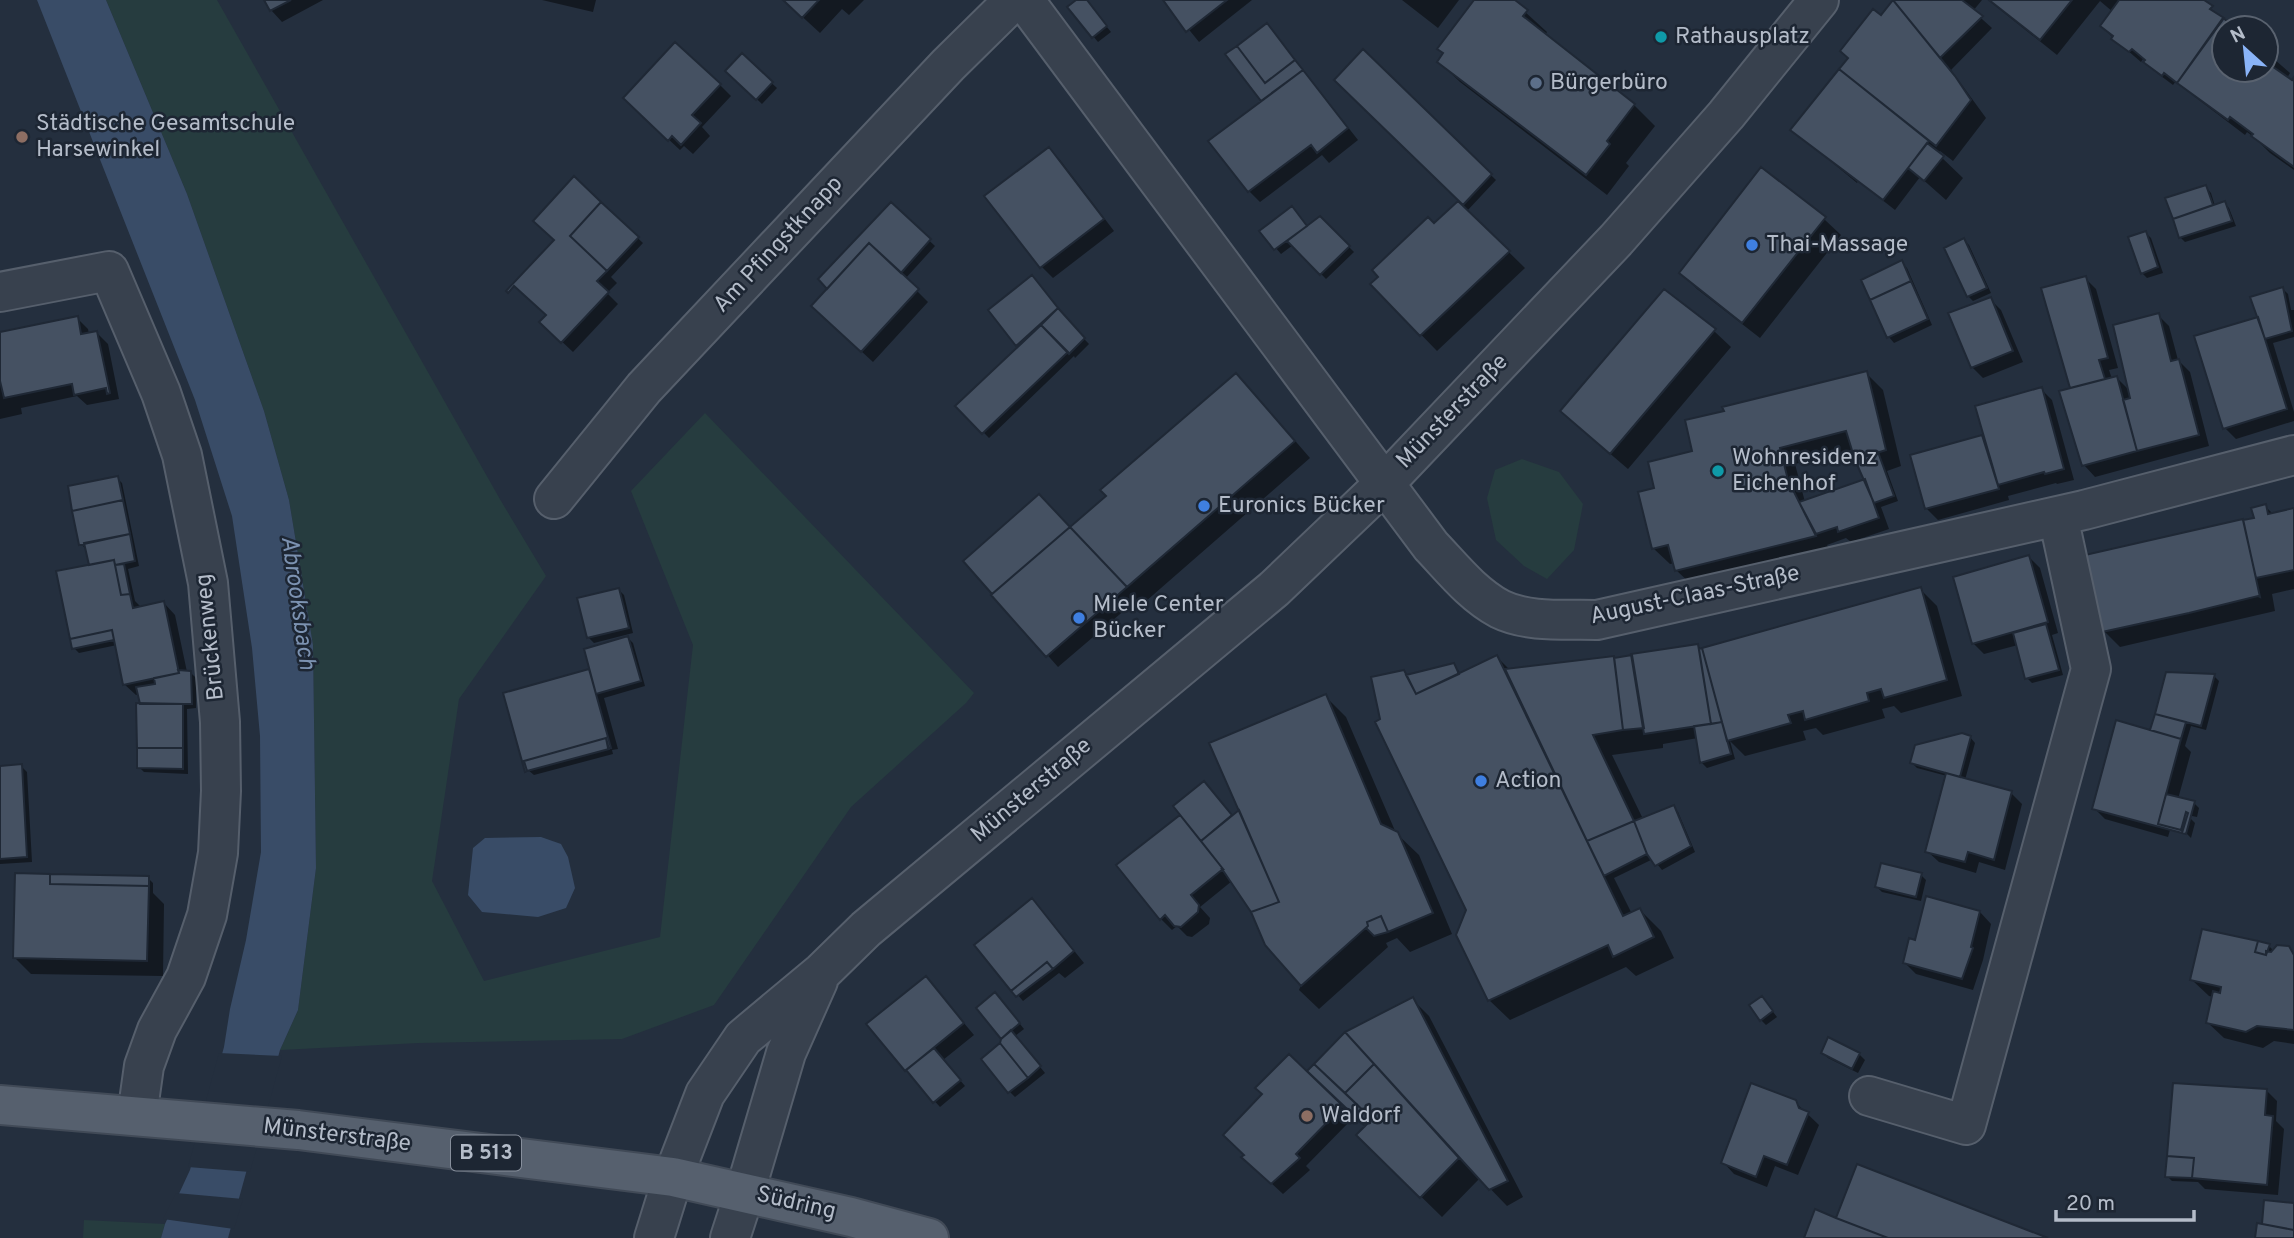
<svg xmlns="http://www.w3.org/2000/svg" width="2294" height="1238" viewBox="0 0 2294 1238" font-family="Overpass,sans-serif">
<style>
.green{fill:#263c3f}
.water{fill:#394c67}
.pier{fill:#242f3e}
.shadow{fill:#0007;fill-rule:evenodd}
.building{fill:#455162;stroke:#1f2835;stroke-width:2}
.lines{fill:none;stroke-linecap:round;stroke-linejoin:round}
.minor-casing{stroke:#565f6c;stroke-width:42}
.tertiary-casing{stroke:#565f6c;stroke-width:42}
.primary-casing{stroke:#414a57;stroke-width:42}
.minor{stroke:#38414e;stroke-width:38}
.tertiary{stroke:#38414e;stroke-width:38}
.primary{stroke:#56606e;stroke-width:38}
.culture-dot{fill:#0f9aa8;stroke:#1d2633;stroke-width:2.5}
.service-dot{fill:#5c6f8a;stroke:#1d2633;stroke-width:2.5}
.education-dot{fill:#8d6e63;stroke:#1d2633;stroke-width:2.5}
.shop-dot{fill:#3f7fe0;stroke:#1d2633;stroke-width:2.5}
.labels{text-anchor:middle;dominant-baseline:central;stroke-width:5;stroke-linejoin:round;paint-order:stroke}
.shield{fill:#1d2633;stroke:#878f9c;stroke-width:2}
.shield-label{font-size:21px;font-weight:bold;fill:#b4bcc9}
.poi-label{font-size:23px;fill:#b4bcc9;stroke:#1d2633;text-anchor:start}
.street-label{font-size:23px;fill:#b4bcc9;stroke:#1d2633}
.water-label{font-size:24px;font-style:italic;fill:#7c92b1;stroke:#1d2633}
</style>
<rect width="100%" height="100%" fill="#242f3e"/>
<!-- green -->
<path class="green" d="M106,0H217L501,501L546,576L459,699L432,881L484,981L660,937L693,645L631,491L705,413L974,693L966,703L851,807L714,1005L622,1039L419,1043L280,1050L298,1010L316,868L313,645L289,500L264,411L187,194Z
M1522,459L1559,472L1583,504L1574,550L1547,579L1524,566L1496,540L1487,498L1495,470Z
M84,1220L165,1224L161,1238H83Z"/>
<!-- water -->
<path class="water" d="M37,0H106L187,194L264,411L289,500L313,645L316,868L298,1010L280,1050L228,1238H161L165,1224L190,1170L224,1047L230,1009L246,940L261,852L260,736L252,648L232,516L195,400Z
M541,837L561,844L568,857L575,888L566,908L538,917L482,912L468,895L473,848L485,838Z"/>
<!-- pier -->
<path class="pier" d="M219,1053L282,1056L250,1172L188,1167Z
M176,1193L243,1199L234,1229L163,1219Z"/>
<!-- shadow -->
<path class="shadow" d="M266,0H323L282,22L271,10Z
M542,0H596L593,12Z
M784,0H864L849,15L842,9L820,33Z
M1079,0H1085L1111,32L1098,42L1093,36Z
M1165,0H1252L1199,42Z
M1402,0H1459L1438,28Z
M1477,0H1512L1547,32L1545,35L1634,105L1655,126L1626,163L1629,166L1607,195L1460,82L1439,62Z
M1895,0H1982L1973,11L1992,28L1951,70L1986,118L1953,161L1940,151L1938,154L1963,178L1946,200L1920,177L1895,210L1858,181L1857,183L1793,130Z
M1988,0H2201L2223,19L2173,85L2157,73L2143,59L2141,62L2113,38L2102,26L2113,12L2100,1L2057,55Z
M2224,21L2233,28H2224V70H2266V52L2290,73L2287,78L2292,82L2294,80V170L2270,153L2255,138L2247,132L2245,135L2178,84Z
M1272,30L1358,140L1329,163L1322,155L1260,202L1249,191L1211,141L1264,102L1228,54Z
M1363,52L1496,180L1467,211L1525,268L1437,351L1372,284L1460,201Z
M742,56L777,88L762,104L727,71Z
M720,85L731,96L702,127L710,136L693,154L684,146L680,150L636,109Z
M1048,149L1060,160L1114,231L1053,278L1042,267L987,196Z
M2206,187L2211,193L2215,206L2224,203L2229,208L2236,226L2185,242L2180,237L2168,200Z
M601,204L643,243L611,277L617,283L607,293L618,304L573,352L541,322L548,316Z
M891,205L935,246L905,279L928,302L873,362L824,317L830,288Z
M1320,218L1354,252L1326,279L1293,245L1281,254L1262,232L1308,227Z
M1824,219L1841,235L1760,338L1697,289L1681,273Z
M2146,233L2151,238L2163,273L2147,278L2142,273Z
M1964,240L1969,245L1991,293L1973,301L1968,296Z
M1901,262L1907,268L1932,325L1894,343L1889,337L1863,281Z
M2085,278L2096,289L2118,368L2109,370L2112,379L2117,378L2131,392L2158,315L2169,326L2178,360L2190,372L2209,446L2095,477L2084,465L2072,390L2044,289Z
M1037,282L1062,316L1089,344L1075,358L1074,356L989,438L958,406L1019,347L991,310Z
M2283,289L2288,294L2291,310H2294V337L2273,343L2294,412V421L2236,439L2225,428L2259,318Z
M1990,299L2001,310L2023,362L1983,378L1972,367Z
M77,318L88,329L89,334L97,333L108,344L119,399L87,405L77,396L21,408L22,414L0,419V334Z
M1714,331L1731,347L1628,469L1579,427Z
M1866,373L1883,390L1901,466L1887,471L1898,501L1881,507L1889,529L1851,542L1846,538L1827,545L1831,552L1693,586L1676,570L1675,563L1670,564L1653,548L1657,489L1694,452ZM1854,449L1866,480L1805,502L1795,464Z
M2041,389L2052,400L2074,480L2057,484L2056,483L2008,496L2009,500L1938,520L1927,509L1981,437L1988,443Z
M1252,391L1310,458L1145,602L1140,597L1058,667L965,561L1039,496L1070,529Z
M117,478L122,483L139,566L128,569L135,601L142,608L164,603L175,615L187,672H190L196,678V708L187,709L188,774L144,772L139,767L142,705L140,694L136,695L124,684L117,645L79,653L74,648L91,566L86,549L81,544Z
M2265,506L2273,514L2294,510V589L2272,594L2275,611L2120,647L2104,631L2256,519Z
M2029,557L2040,568L2058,633L2052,635L2063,675L2032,683L2027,678L2018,645L1984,654L1973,643Z
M1920,589L1937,606L1962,696L1901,713L1894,706L1882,709L1885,718L1823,735L1816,728L1803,731L1806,740L1745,756L1730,741L1735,759L1707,768L1702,763L1698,738L1663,744V748L1612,755L1643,819L1673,807L1678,812L1695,852L1662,870L1653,859L1614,878L1632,914L1640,910L1661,931L1674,958L1636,976L1626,967L1510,1020L1489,1000L1467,910L1382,720L1403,672L1408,676L1454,665L1461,674L1497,657L1510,670L1634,657L1698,646L1702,650Z
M619,590L624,595L633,633L594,643L589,638Z
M628,638L633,643L645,686L604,698L618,749L612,750L613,754L534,775L528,770L505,694L591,670Z
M2214,676L2219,681L2206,730L2191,726L2185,746L2191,752L2178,799L2194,803L2199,808L2197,817L2187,815L2195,823L2191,838L2187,834L2170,830L2168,837L2105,819L2094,808L2156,734Z
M1325,696L1346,717L1396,833L1419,855L1452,934L1410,952L1397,938L1386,943L1388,947L1319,1009L1299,990L1302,983L1232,881L1200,907L1210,918L1209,924L1192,937L1187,936L1177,926L1172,930L1161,919L1119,866L1185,822L1209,789L1232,817L1239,812Z
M1970,737L1975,743L1965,780L2011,793L2022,804L2005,870L1979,862L1976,873L1939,862L1927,851L1947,776L1917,768L1912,763Z
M21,766L27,772L32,862L0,864V767Z
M1921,875L1926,880L1921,901L1882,892L1877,887Z
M148,878L153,883V893L164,904L163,976L31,974L14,957Z
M1043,912L1084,963L1065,978L1059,973L1023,1001L976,945Z
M1980,912L1991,924L1983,960L1973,990L1916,974L1905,963L1916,942Z
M2269,946L2274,951L2288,947L2294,954V1044L2274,1041L2263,1048L2224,1038L2207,1022L2213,997L2209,996L2192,980Z
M926,978L974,1035L943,1060L965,1086L940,1107L906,1070Z
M1000,999L1024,1029L1015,1036L1045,1073L1015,1097L1010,1092L1002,1044Z
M1413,1000L1429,1016L1523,1197L1507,1206L1480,1178L1442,1217L1358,1135L1367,1126L1346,1106L1344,1109L1353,1118L1306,1166L1310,1170L1283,1194L1255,1168L1317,1079L1309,1071L1346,1034Z
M1767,1004L1777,1017L1766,1025L1761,1020Z
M1829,1040L1859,1054L1865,1060L1858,1073L1828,1058L1823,1053Z
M2266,1090L2277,1101L2276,1121L2284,1129L2278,1195L2205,1189L2198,1182L2172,1181L2167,1176Z
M1795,1102L1819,1125L1798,1175L1775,1166L1767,1187L1734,1174L1723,1162Z"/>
<!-- building -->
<path class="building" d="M264,0H291L270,11Z
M783,0H819L802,18Z
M1076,0H1087L1107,26L1092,38L1067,7Z
M1163,0H1227L1186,32Z
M1474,0H1515L1528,10L1523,16L1635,104L1607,141L1610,144L1586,175L1437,62L1443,53L1437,49Z
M1893,0H1962L1983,16L1940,58Z
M1893,0L1955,76L1971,100L1936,146L1839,69L1848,58L1840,51L1873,9L1881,15Z
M1989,0H2072L2040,40Z
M2119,0H2204L2213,6L2210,9L2224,18L2177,83L2164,73L2162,76L2143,62L2145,60L2132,49L2129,52L2111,39L2113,36L2100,26Z
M2223,18L2236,28H2224V70H2266V50L2275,56L2269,64L2292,80L2294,77V167L2251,136L2253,134L2230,117L2228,120L2177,83Z
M1267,23L1295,60L1265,83L1237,46Z
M675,42L721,84L692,115L701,123L681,145L672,136L668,141L623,98Z
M1237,46L1265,83L1295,60L1303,70L1261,101L1225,54Z
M1363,49L1492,174L1463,205L1334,80Z
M742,53L773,82L756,100L725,71Z
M1839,69L1929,141L1883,200L1790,130Z
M1303,70L1348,128L1317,153L1311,145L1248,192L1208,141Z
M1927,143L1944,156L1924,181L1908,168Z
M1049,147L1104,219L1040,268L984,196Z
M1761,167L1826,217L1742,323L1679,273Z
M574,176L601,202L570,236L607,271L597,281L609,292L561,343L539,322L546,315L514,286L508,293L506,291L554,240L533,221Z
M2206,185L2213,205L2173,219L2165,198Z
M1458,201L1510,251L1420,336L1370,284L1378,277L1372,270L1428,217L1434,223Z
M2225,201L2232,221L2179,238L2173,219Z
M601,202L639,237L607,271L570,236Z
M891,202L931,239L901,273L869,243L827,289L818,279Z
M1292,206L1307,226L1274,250L1259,231Z
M1320,216L1350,246L1320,275L1287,241Z
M2146,231L2158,267L2141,274L2128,237Z
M1964,238L1987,288L1967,297L1944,248Z
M869,243L919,289L861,352L811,306Z
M1902,260L1911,281L1870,300L1861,280Z
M1032,275L1058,308L1016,346L988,310Z
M2086,276L2108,358L2099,360L2105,379L2070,388L2041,288Z
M1911,281L1928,319L1887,338L1870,300Z
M2283,287L2292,331L2265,339L2250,297Z
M1664,289L1716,329L1610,454L1560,411Z
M1991,297L2013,351L1971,368L1948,313Z
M1058,308L1085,338L1069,354L1041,325Z
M2159,313L2171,361L2179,359L2199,435L2137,451L2123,400L2130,398L2113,325Z
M78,316L81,334L97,331L110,393L107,394L106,388L74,395L72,384L4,398L0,381V332Z
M2258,317L2287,409L2223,429L2194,336Z
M1041,325L1068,352L982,434L955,406Z
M1867,371L1886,450L1855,460L1846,431L1780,448L1788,480L1816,536L1675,571L1668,545L1652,549L1638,492L1654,488L1648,462L1692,451L1685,420L1724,411L1722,407Z
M1236,373L1295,441L1127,587L1070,527L1106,496L1100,490Z
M2117,376L2137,451L2082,466L2059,391Z
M2042,387L2064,469L2045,474L2044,472L1998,485L1975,406Z
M1982,435L1999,489L1925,509L1910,455Z
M1878,452L1894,496L1874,503L1855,460Z
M118,476L123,500L72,511L68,486Z
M1865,479L1879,518L1838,532L1837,527L1816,534L1799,502Z
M1039,494L1070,527L992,594L963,561Z
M123,500L130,534L79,545L72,511Z
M2266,504L2268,514L2294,508V570L2256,578L2243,520L2254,518L2251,508Z
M2243,519L2260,597L2258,596L2189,613L2102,632L2085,555Z
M1070,527L1127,587L1046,657L991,595Z
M130,534L135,561L115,565L114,560L89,565L84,543Z
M2029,555L2048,622L1972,644L1953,577Z
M114,560L121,595L130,594L133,608L164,601L179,673L123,685L112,630L70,639L56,571Z
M124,564L130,594L121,595L115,565Z
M1921,587L1947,680L1884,698L1881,689L1867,693L1869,701L1805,720L1803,711L1788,715L1791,723L1727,741L1702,648Z
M619,588L629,628L587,638L577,598Z
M2046,624L2059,670L2025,679L2013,633Z
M112,630L114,640L72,649L70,639Z
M628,636L641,681L596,694L584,649Z
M1698,644L1711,724L1644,734L1631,654Z
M1702,648L1722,722L1711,724L1699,649Z
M1497,655L1623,916L1640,908L1654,937L1613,957L1608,945L1488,1001L1456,935L1466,910L1375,722L1380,719L1371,677L1404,670L1416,694Z
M1632,655L1644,728L1623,730L1614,658Z
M1614,656L1623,730L1593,735L1634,821L1587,841L1505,669Z
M1454,663L1459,674L1416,694L1406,675Z
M589,669L611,748H608L606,738L524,761L527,771L525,772L503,693Z
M178,670L191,671L192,704H140L136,687L155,684L154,678L179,673Z
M2166,672L2215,674L2201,726L2155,714Z
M1326,694L1381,824L1398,832L1433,913L1388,932L1381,916L1367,922L1368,926L1301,986L1265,945L1251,912L1279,902L1209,743Z
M136,703L183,704V748H137Z
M2155,714L2186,722L2181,739L2150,730Z
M2116,720L2181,739L2158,824L2181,830L2186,812L2188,813L2182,833L2092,809Z
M1722,722L1731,754L1700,763L1694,726Z
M1962,733L1971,736L1960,777L1910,763L1915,745Z
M606,738L609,749L527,771L524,761Z
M137,748H183V769L137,768Z
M22,764L27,857L0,859V766Z
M1946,773L2012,791L1994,860L1968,852L1965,862L1925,852Z
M1204,781L1232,815L1201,841L1173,806Z
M2166,794L2195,801L2186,834L2182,833L2188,813L2186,812L2181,830L2158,824Z
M1674,805L1691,846L1655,866L1647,854L1634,821Z
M1239,810L1279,902L1251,912L1222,869H1223L1201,841Z
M1180,815L1223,869L1191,895L1199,905L1198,912L1181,927L1174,926L1165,915L1160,920L1116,865Z
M1634,821L1647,854L1604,876L1587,841Z
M1881,863L1922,873L1916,897L1875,887Z
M15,873L50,874V884L149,886L147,961L13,958Z
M50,874L149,876V886L50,884Z
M1926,896L1980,911L1971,947L1973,948L1962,979L1903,963L1909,938L1915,940Z
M1032,898L1074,951L1053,969L1047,962L1011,991L974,945Z
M1381,916L1388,932L1374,936L1366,928L1368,926L1367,922Z
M2202,929L2258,941L2255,952L2266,955V951L2271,952L2277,945L2289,946L2294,955V1030L2257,1026L2246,1032L2206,1023L2213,991L2220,993L2221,987L2190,980Z
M2258,941L2270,944L2266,955L2255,952Z
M1047,962L1053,969L1016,997L1011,991Z
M926,976L964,1023L905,1071L866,1024Z
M995,992L1020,1023L1001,1039L976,1008Z
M1762,996L1773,1011L1760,1021L1749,1005Z
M1413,997L1508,1181L1489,1190L1345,1032Z
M1011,1030L1041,1066L1028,1078L1000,1043L1001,1039Z
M1345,1032L1374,1064L1345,1093L1314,1064Z
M1828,1037L1860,1053L1852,1069L1821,1053Z
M1000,1043L1028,1078L1008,1093L981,1059Z
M934,1048L961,1080L933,1103L906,1070Z
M1289,1054L1343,1106L1296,1154L1300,1158L1271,1184L1241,1157L1244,1155L1223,1135L1262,1094L1255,1088Z
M1314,1064L1372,1119L1365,1126L1307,1071Z
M1374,1064L1459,1158L1420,1198L1356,1135L1372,1119L1345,1093Z
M1751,1083L1796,1100L1799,1108L1809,1112L1787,1165L1764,1156L1756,1177L1721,1163Z
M2173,1083L2267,1089L2265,1115L2273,1116L2267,1185L2192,1178L2194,1158L2167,1156Z
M2167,1156L2194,1158L2192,1178L2165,1177Z
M1857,1164L2048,1238H1888L1836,1218Z
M2264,1200L2294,1203V1230L2262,1224Z
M1815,1209L1836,1218L1888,1238H1804Z
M2257,1223L2294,1230V1238H2255Z"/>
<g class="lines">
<defs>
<path id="minor" d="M1024,0L1431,546C1452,568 1472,594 1500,609C1528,623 1567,619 1597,620L2084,510L2294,455
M0,292L109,271L161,393L182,455L208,583L220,722L221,791L218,853L207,915L186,977L157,1030L144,1066L137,1116
M554,499L644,388L948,65L1014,0
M1869,1096L1966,1125L2091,669L2058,516
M673,1177L705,1094L743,1038L822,972L866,929L1274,589L1384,484L1616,240L1726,115L1819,0
M745,1192L786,1053L818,981"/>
<path id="tertiary" d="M654,1238L673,1177
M730,1238L745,1192"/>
<path id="primary" d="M0,1105L298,1130L673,1177L851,1217L929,1238"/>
</defs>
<!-- minor casing -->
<use href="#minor" class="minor-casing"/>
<!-- tertiary casing -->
<use href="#tertiary" class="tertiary-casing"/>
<!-- primary casing -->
<use href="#primary" class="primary-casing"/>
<!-- minor -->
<use href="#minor" class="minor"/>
<!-- tertiary -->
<use href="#tertiary" class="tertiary"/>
<!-- primary -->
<use href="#primary" class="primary"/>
</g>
<!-- markers -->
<g class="culture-dot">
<circle cx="1661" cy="37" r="7"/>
<circle cx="1718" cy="471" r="7"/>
</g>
<circle class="service-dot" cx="1536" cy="83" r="7"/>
<g class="education-dot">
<circle cx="22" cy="137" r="7"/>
<circle cx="1307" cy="1116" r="7"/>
</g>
<g class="shop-dot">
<circle cx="1752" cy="245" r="7"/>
<circle cx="1204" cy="506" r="7"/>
<circle cx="1079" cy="618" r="7"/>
<circle cx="1481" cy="781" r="7"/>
</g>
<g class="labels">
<!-- shield labels -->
<rect class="shield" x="451" y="1135.5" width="70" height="35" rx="5"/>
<g class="shield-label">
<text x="486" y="1153">B 513</text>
</g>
<!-- poi labels -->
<g class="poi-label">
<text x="1675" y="37">Rathausplatz</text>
<text x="1550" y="83">Bürgerbüro</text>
<text x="36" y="124">Städtische Gesamtschule<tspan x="36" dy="26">Harsewinkel</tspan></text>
<text x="1766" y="245">Thai-Massage</text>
<text x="1732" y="458">Wohnresidenz<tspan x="1732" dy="26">Eichenhof</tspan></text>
<text x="1218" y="506">Euronics Bücker</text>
<text x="1093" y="605">Miele Center<tspan x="1093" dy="26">Bücker</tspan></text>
<text x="1495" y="781">Action</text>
<text x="1321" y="1116">Waldorf</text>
</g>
<!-- street labels -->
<g class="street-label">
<text transform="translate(779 245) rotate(-47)">Am Pfingstknapp</text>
<text transform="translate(1453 412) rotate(-46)">Münsterstraße</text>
<text transform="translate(1695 596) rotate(-12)">August-Claas-Straße</text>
<text transform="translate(211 637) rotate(-96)">Brückenweg</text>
<text transform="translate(1032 791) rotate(-40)">Münsterstraße</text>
<text transform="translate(337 1136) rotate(7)">Münsterstraße</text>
<text transform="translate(796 1204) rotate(13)">Südring</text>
</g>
<!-- water labels -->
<g class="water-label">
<text transform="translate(297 603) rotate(82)">Abrooksbach</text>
</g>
</g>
<!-- north arrow -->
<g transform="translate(2245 49) rotate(333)"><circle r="33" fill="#1d2633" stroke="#59626f" stroke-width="2"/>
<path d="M0-5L12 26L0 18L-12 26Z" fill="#8ab4f8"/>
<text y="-10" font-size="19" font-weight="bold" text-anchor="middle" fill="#b4bcc9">N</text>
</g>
<!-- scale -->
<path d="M2056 1210v10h138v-10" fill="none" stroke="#b4bcc9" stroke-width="3.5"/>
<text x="2066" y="1210" font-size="21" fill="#b4bcc9" stroke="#1d2633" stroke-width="5" paint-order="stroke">20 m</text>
</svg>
